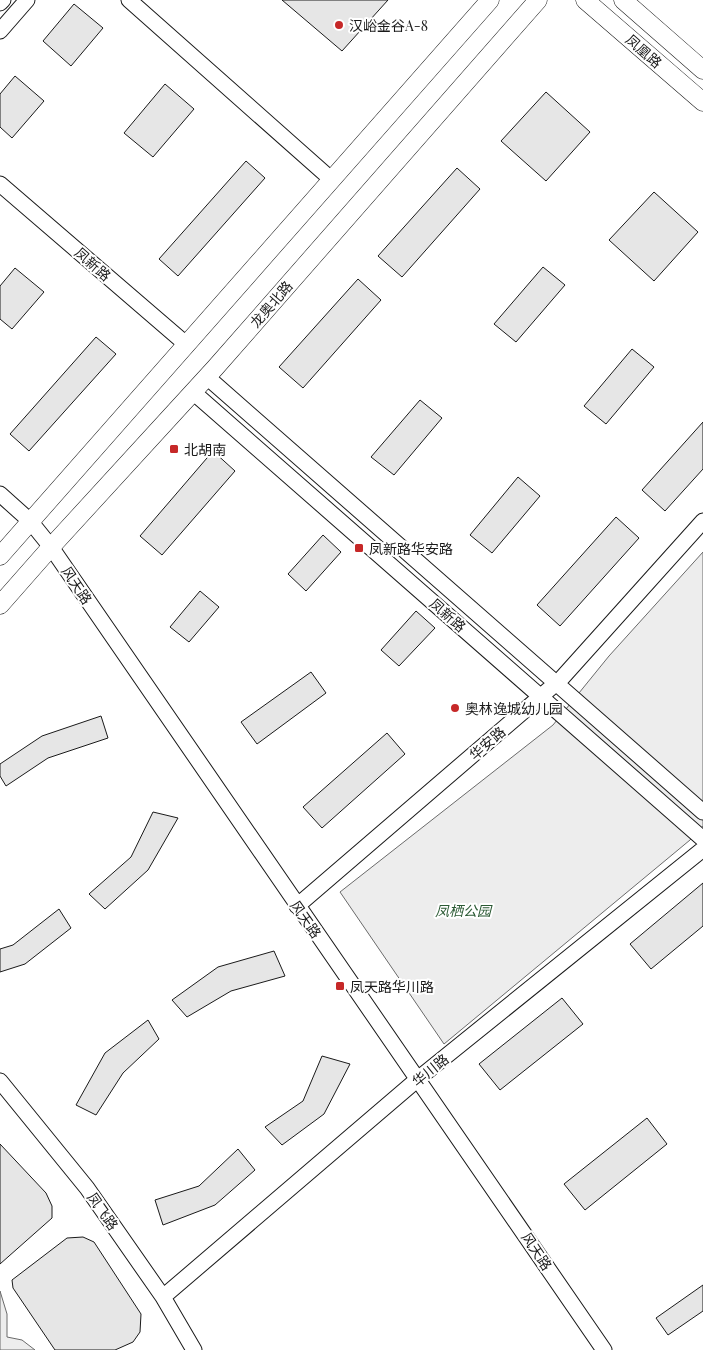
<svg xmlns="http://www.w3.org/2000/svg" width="703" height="1350" viewBox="0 0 703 1350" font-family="'Playfair Display','Noto Sans SC',serif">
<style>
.built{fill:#ededed;stroke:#6a6a6a}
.building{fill:#e6e6e6;stroke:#1a1a1a}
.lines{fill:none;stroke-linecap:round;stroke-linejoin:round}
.secondary-casing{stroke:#1a1a1a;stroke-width:17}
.primary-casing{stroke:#1a1a1a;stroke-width:19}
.secondary{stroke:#fff;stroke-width:15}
.primary{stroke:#fff;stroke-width:18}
.poi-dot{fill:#c62828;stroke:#fff;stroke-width:2}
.labels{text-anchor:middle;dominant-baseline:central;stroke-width:4;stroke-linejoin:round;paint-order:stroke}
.poi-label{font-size:14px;fill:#1a1a1a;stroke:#fff;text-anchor:start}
.street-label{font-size:14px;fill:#1a1a1a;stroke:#fff}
.park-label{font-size:14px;font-style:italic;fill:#2b5a34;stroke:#fff}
</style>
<rect width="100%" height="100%" fill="#fff"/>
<!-- built -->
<path class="built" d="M703,552V826L690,840L444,1044L340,892L553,725L609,656Z
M0,1291L7,1314V1337L22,1340L35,1350H0Z"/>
<!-- building -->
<path class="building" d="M282,0H388L342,51Z
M74,4L103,28L71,66L43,41Z
M15,76L44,101L12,138L0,127V94Z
M165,84L194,109L153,157L124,133Z
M546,92L590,132L546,181L501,141Z
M246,161L265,178L178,276L159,259Z
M457,168L480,189L402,277L378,256Z
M654,192L698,232L654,281L609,240Z
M543,267L565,285L516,342L494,324Z
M15,268L44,292L12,329L0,319V286Z
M358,279L381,300L303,388L279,367Z
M96,337L116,354L29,451L10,434Z
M632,349L654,367L606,424L584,406Z
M420,400L442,418L394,475L371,457Z
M703,422V469L665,511L642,490Z
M213,451L235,471L162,555L140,536Z
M518,477L540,496L492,553L470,535Z
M616,517L639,538L560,626L537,605Z
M323,535L341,552L306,591L288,574Z
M200,591L219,607L189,642L170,627Z
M416,611L435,628L399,666L381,650Z
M311,672L326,693L257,744L241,722Z
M101,716L108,738L48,758L6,786L0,776V764L42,736Z
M387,733L405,754L322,828L303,807Z
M153,812L178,818L148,870L105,909L89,894L131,857Z
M703,883V926L651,969L630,944Z
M59,909L71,928L25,964L0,972V949L13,945Z
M274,951L285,976L231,991L187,1017L172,1000L218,967Z
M562,998L583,1024L500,1090L479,1064Z
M148,1020L159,1039L123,1073L96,1115L76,1105L105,1053Z
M322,1056L350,1064L324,1114L282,1145L265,1127L303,1101Z
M647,1118L667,1144L585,1210L564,1184Z
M0,1144L46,1193L52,1206V1218L0,1264Z
M238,1149L255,1170L215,1205L163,1225L155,1200L199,1186Z
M83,1237L94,1242L141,1314L140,1332L133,1342L115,1350H55L13,1288L12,1280L67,1238Z
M703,1285V1311L668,1335L656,1318Z"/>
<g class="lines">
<defs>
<path id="secondary" d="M129,0L332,180
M0,3L3,0
M0,31L27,0
M0,184L187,345
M207,377L703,812
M193,392L703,839
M0,494L30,521L51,547L604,1350
M297,906L561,679L703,521
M0,1081L87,1188L163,1297L194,1350
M163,1297L419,1078L703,849"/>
<path id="primary" d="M585,0L703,102
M623,0L703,70
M0,556L490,0
M0,605L51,547L215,368L538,0"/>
</defs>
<!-- secondary casing -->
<use href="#secondary" class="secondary-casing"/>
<!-- primary casing -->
<use href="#primary" class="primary-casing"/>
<!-- secondary -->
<use href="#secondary" class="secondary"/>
<!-- primary -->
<use href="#primary" class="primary"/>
</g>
<!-- markers -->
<g class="poi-dot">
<circle cx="339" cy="25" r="5"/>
<rect x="169" y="444" width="10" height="10" rx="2.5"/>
<rect x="354" y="543" width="10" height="10" rx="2.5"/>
<circle cx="455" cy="708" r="5"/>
<rect x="335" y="981" width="10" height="10" rx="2.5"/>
</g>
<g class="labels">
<!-- poi labels -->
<g class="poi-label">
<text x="349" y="25">汉峪金谷A-8</text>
<text x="184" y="449">北胡南</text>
<text x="369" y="548">凤新路华安路</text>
<text x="465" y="708">奥林逸城幼儿园</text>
<text x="350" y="986">凤天路华川路</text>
</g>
<!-- street labels -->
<g class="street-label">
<text transform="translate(644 51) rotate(41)">凤凰路</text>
<text transform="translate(93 264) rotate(41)">凤新路</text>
<text transform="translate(271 304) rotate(-49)">龙奥北路</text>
<text transform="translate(77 585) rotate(56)">风天路</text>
<text transform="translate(448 615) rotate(41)">凤新路</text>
<text transform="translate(487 743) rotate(-41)">华安路</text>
<text transform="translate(306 919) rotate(55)">风天路</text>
<text transform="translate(430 1070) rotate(-39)">华川路</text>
<text transform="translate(103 1211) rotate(55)">凤飞路</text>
<text transform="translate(537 1251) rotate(56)">风天路</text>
</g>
<!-- park labels -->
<g class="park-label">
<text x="463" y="910">凤栖公园</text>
</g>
</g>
</svg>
